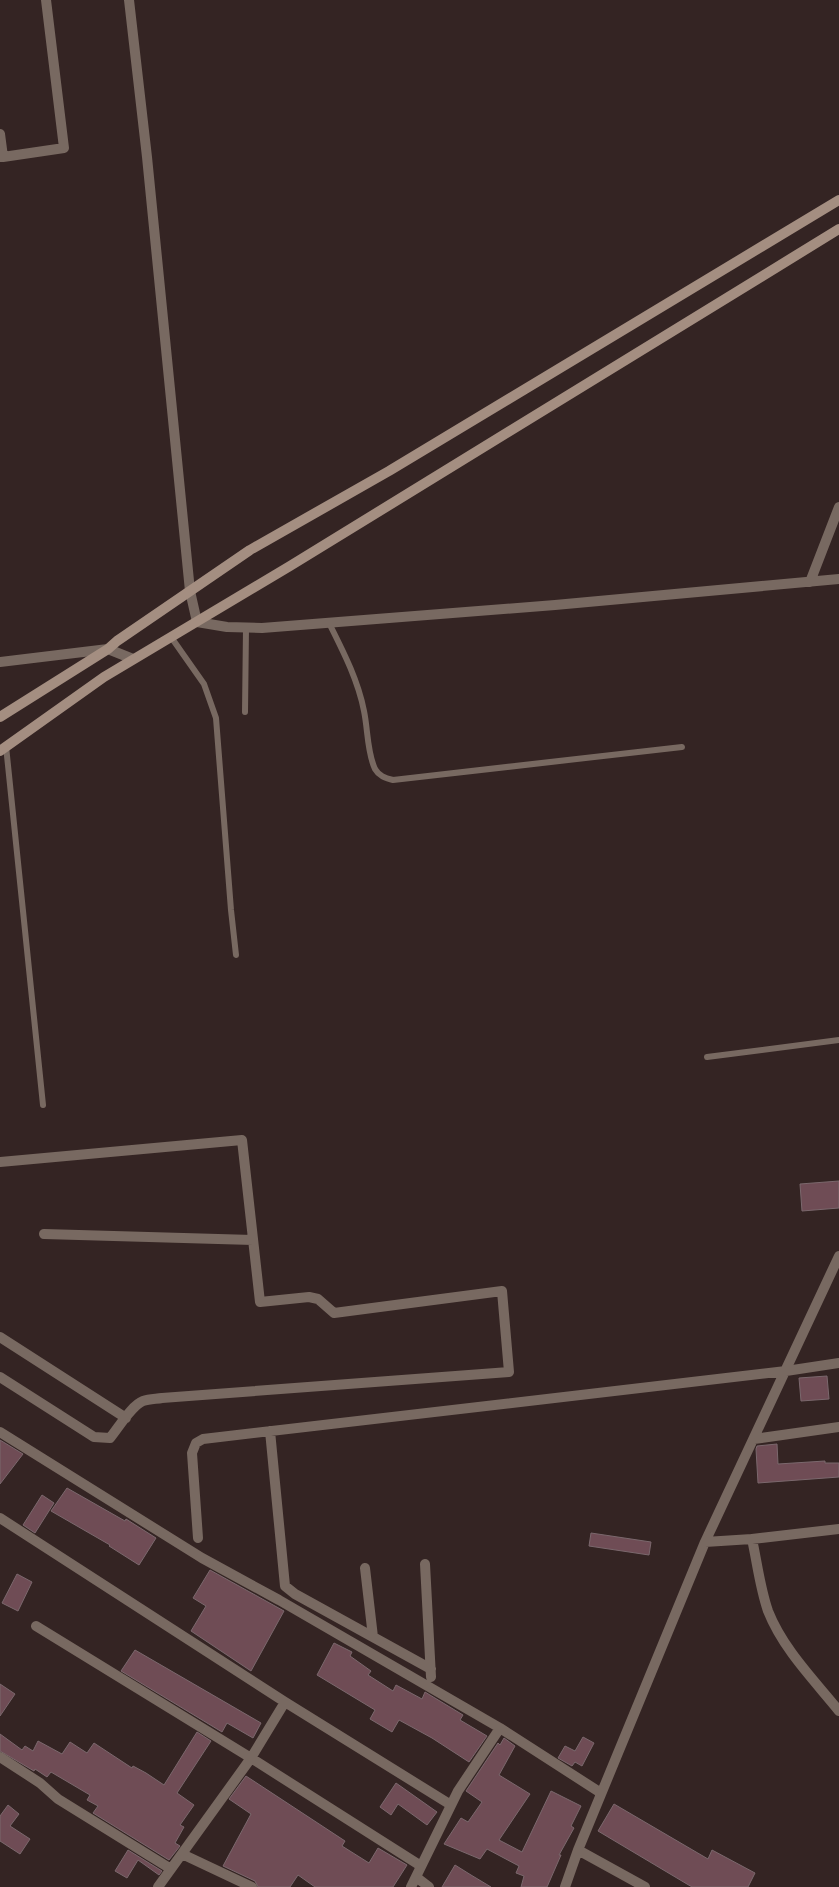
<svg xmlns="http://www.w3.org/2000/svg" width="839" height="1887" viewBox="0 0 839 1887" font-family="'Source Serif 4',serif">
<style>
.building{fill:#6f4c55;stroke:#7b686d}
.lines{fill:none;stroke-linecap:round;stroke-linejoin:round}
.lane{stroke:#786961;stroke-width:6}
.street{stroke:#786961;stroke-width:10}
.secondary{stroke:#a48e81;stroke-width:10}
</style>
<rect width="100%" height="100%" fill="#342423"/>
<!-- building -->
<path class="building" d="M839,1181V1208L802,1211L800,1184Z
M827,1376L829,1399L801,1401L799,1378Z
M0,1440L23,1454L0,1484Z
M777,1444L778,1464L825,1461V1463H839V1477L758,1483L756,1449L757,1446Z
M67,1488L125,1521L126,1519L156,1538L139,1565L109,1546L110,1545L51,1511Z
M42,1495L54,1503L35,1533L23,1525Z
M591,1533L651,1542L649,1555L589,1546Z
M210,1570L284,1611L251,1671L191,1631L206,1606L193,1598Z
M17,1574L32,1582L18,1611L2,1603Z
M334,1643L352,1652L350,1656L371,1671L368,1675L393,1691L396,1685L422,1699L425,1692L463,1715L460,1720L487,1736L469,1762L432,1738L399,1720L392,1732L370,1719L375,1710L317,1675Z
M135,1650L261,1723L253,1738L227,1723L222,1732L121,1671Z
M0,1684L15,1694L0,1716Z
M197,1732L211,1741L177,1793L194,1805L180,1825L184,1827L175,1843L180,1846L169,1860L93,1813L98,1806L87,1800L90,1795L51,1772L47,1777L35,1769L34,1771L0,1751V1734L22,1750L25,1746L33,1751L38,1741L62,1754L70,1742L87,1753L94,1743L132,1768L133,1766L146,1773L164,1785Z
M583,1737L594,1743L582,1766L575,1762L572,1766L558,1758L565,1746L575,1751Z
M504,1738L515,1746L499,1775L530,1794L499,1840L522,1852L551,1791L581,1806L571,1826L574,1828L559,1855H561L547,1887H521L524,1876L516,1873L519,1866L487,1849L480,1859L444,1844L461,1818L468,1822L482,1802L466,1791L498,1743L500,1745Z
M246,1776L345,1841L342,1846L369,1863L378,1848L407,1865L393,1887H315L298,1875L290,1887H258L255,1881L223,1866L251,1814L229,1799Z
M396,1783L437,1812L427,1825L398,1804L391,1815L380,1807Z
M614,1804L708,1859L712,1850L755,1873L748,1887H692L598,1831Z
M8,1805L19,1814L10,1826L30,1839L20,1854L0,1841V1816Z
M128,1850L162,1871L159,1875L138,1860L127,1878L115,1871Z
M455,1865L471,1875L491,1887H442Z"/>
<g class="lines">
<!-- lane -->
<path class="lane" d="M329,623C343,651 358,680 364,711C368,730 367,752 375,769C379,776 385,778 393,780L682,747
M171,637L204,684L216,718L231,910L236,955
M245,712L246,628
M6,746L43,1105
M707,1057L839,1040"/>
<!-- street -->
<path class="street" d="M129,0L147,157L190,591L197,622L227,627L262,628L555,605L839,579
M0,134L3,157H0
M3,157L64,148L46,0
M810,582L839,507
M0,662L108,649L133,659
M0,1162L242,1140L260,1302L309,1297L318,1299L334,1313L502,1291L509,1372L162,1398C156,1399 149,1399 143,1401C132,1405 119,1427 110,1438L94,1437L0,1377
M44,1234L253,1240
M0,1337L126,1418
M270,1431L285,1586L295,1594L431,1669
M0,1432L202,1558L279,1600L500,1728L601,1793
M754,1439L839,1427
M0,1518L285,1702L451,1805
M198,1538L192,1453L196,1443L203,1439L786,1371L839,1363
M752,1539C757,1562 760,1588 768,1611C783,1649 814,1680 839,1711
M705,1542L752,1539L839,1529
M425,1564L431,1677
M365,1568L373,1637
M36,1626L251,1758L421,1866
M0,1757L40,1783L58,1799L171,1869
M578,1850L645,1887
M182,1854L252,1887
M416,1877L429,1887
M158,1887L251,1758L285,1702
M411,1887L458,1791L500,1728
M565,1887L578,1850L705,1542L839,1256"/>
<!-- secondary -->
<path class="secondary" d="M0,717L108,649L117,641L250,550L389,471L839,200
M0,751L104,677L290,566L839,229"/>
</g>
</svg>
